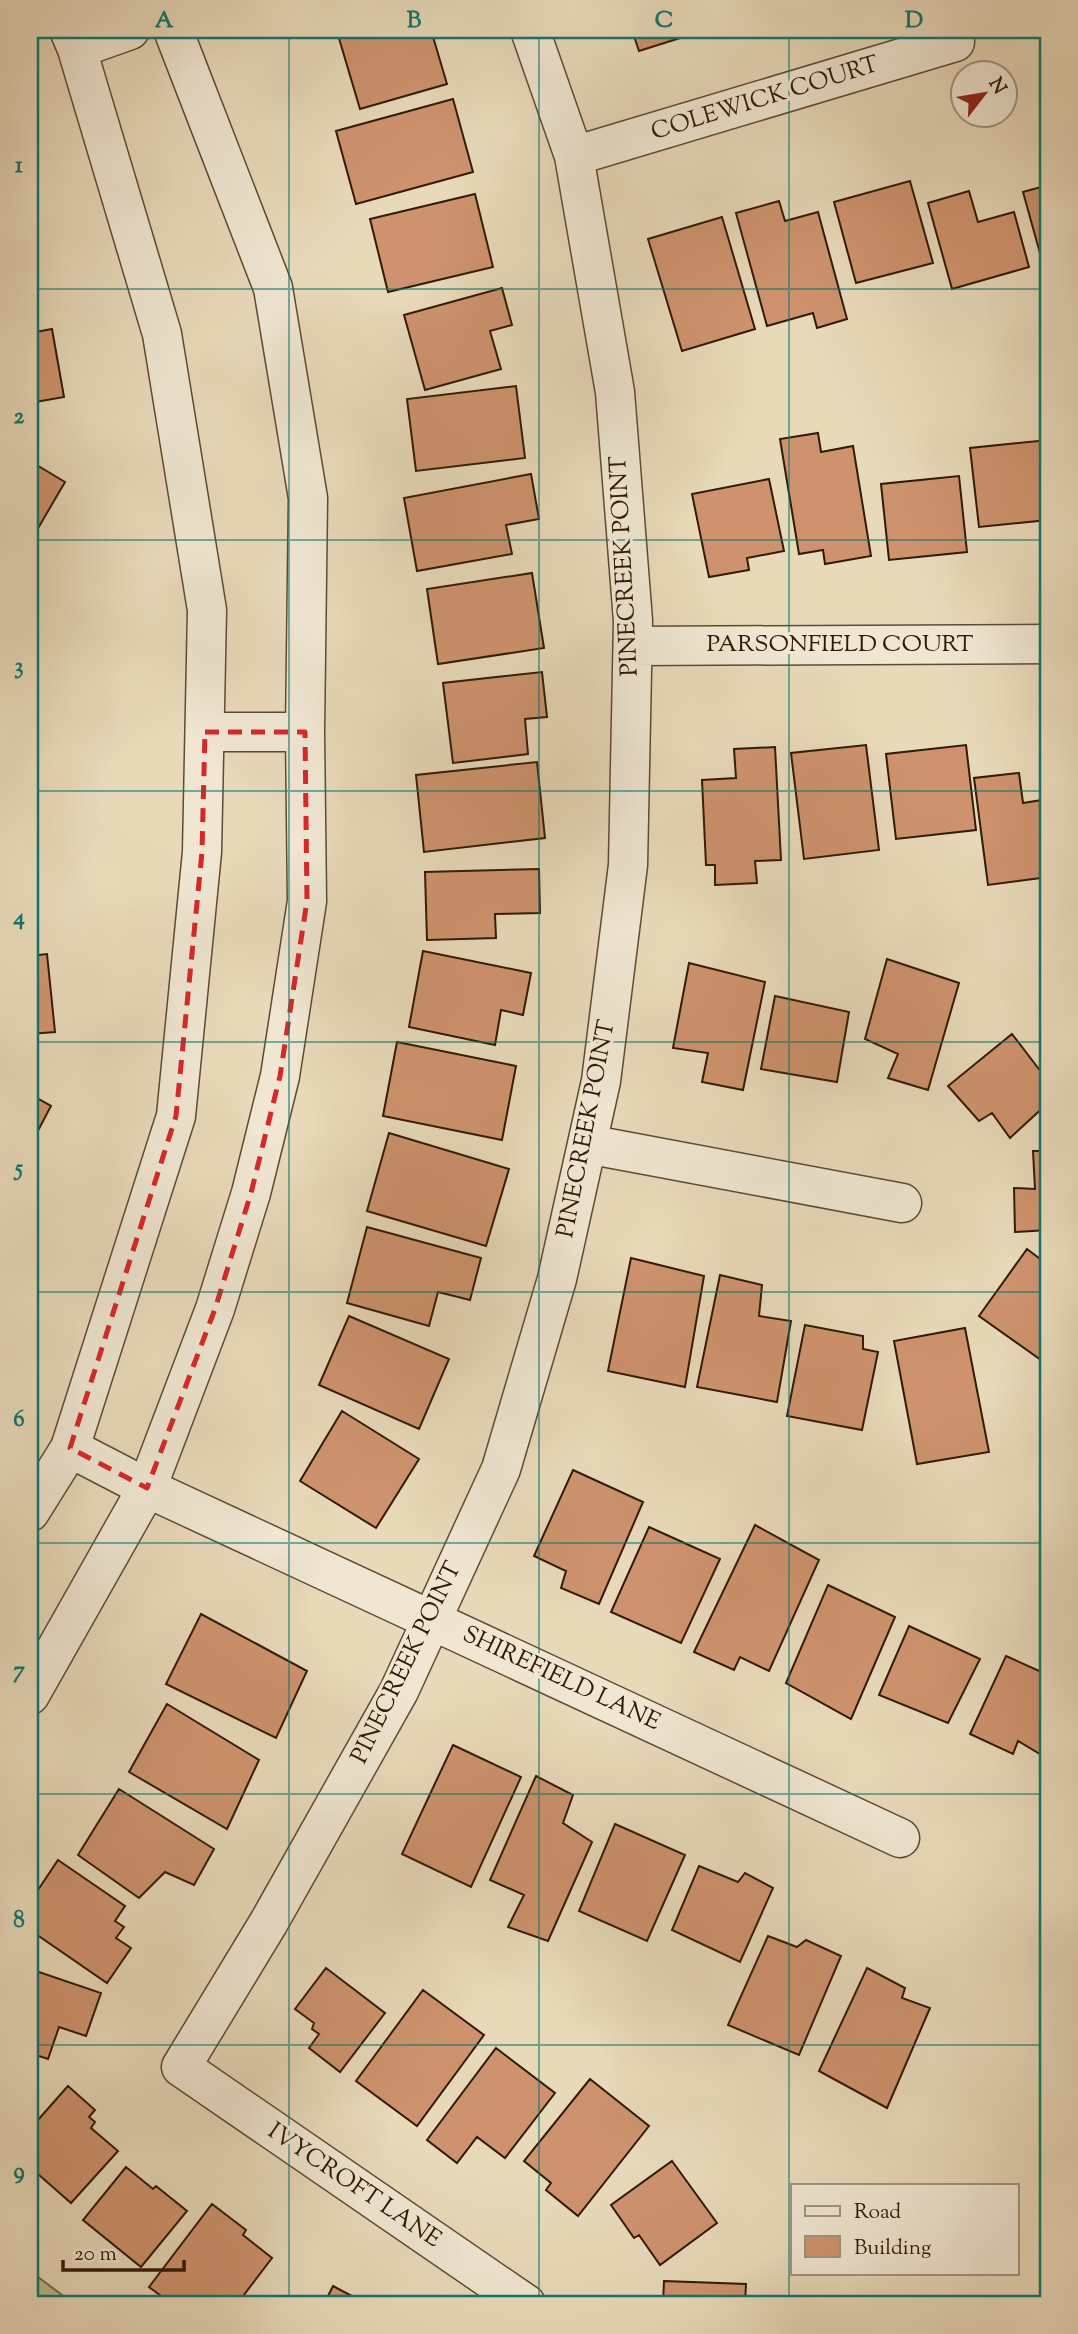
<svg xmlns="http://www.w3.org/2000/svg" width="1078" height="2334" viewBox="0 0 1078 2334" font-family="'Sorts Mill Goudy',serif">
<style>
.green{fill:#b9be8d;stroke:#756c4a;stroke-width:2}
.building{fill:#ce936e;stroke:#311a06;stroke-width:2}
.lines{fill:none;stroke-linecap:round;stroke-linejoin:round}
.minor-casing{stroke:#5f4a33;stroke-width:41}
.tertiary-casing{stroke:#5f4a33;stroke-width:41}
.minor{stroke:#f0e6d2;stroke-width:38}
.tertiary{stroke:#f0e6d2;stroke-width:38}
.marked{fill:none;stroke:#d62828;stroke-width:5;stroke-dasharray:14 9;stroke-linejoin:round}
.grid{fill:none;stroke:#0f766e;stroke-width:2;stroke-opacity:0.55}
.labels{text-anchor:middle;dominant-baseline:central;stroke-width:6;stroke-linejoin:round;paint-order:stroke}
.street-label{font-size:24px;fill:#311a06;stroke:#f0e6d2}
.neatline{fill:none;stroke:#0f766e;stroke-width:2.5}
.grid-label{font-size:23px;text-anchor:middle;font-weight:bold;fill:#0f766e}
</style>
<rect width="100%" height="100%" fill="#e8d9b9"/>
<filter id="stains"><feTurbulence type="fractalNoise" baseFrequency=".00286" numOctaves="4"/><feColorMatrix values="0 0 0 0 .2 0 0 0 0 .09 0 0 0 0 .02 0 0 0 .5 -.17"/></filter>
<radialGradient id="worn" r=".72"><stop offset=".6" stop-color="#630" stop-opacity="0"/><stop offset="1" stop-color="#630" stop-opacity=".3"/></radialGradient>
<!-- green -->
<path class="green" d="M30,2271L74,2304H30Z"/>
<!-- building -->
<path class="building" d="M358,30H431L447,84L360,109L338,35Z
M632,30H678L680,38L639,51Z
M453,99L473,172L356,204L336,131Z
M910,181L933,263L856,283L834,202Z
M1048,185V282L1023,192Z
M969,191L978,222L1014,212L1029,267L952,289L928,203Z
M475,194L493,267L388,292L370,219Z
M779,201L785,221L818,212L847,319L817,328L813,313L767,326L736,213Z
M722,217L755,329L682,351L648,239Z
M502,288L512,325L490,331L501,369L425,390L404,315Z
M52,329L64,397L30,403V333Z
M516,386L525,458L416,471L407,399Z
M818,433L821,452L853,446L871,556L825,564L823,550L799,554L780,439Z
M1048,440V520L979,527L970,448Z
M30,461L65,482L30,542Z
M531,474L539,519L506,525L512,554L417,571L404,498Z
M959,476L967,552L889,560L881,484Z
M769,479L784,551L747,558L749,570L709,577L692,494Z
M532,573L544,648L438,664L427,589Z
M542,672L547,717L525,719L528,754L453,763L443,683Z
M866,745L879,850L804,859L791,753Z
M966,745L976,830L896,839L886,754Z
M775,747L781,860L755,861L757,883L715,885V865H706L702,780L736,778L734,749Z
M537,762L545,838L424,852L416,775Z
M1019,773L1023,803L1048,799V877L988,885L974,778Z
M539,869L540,913L495,914L496,938L427,940L425,872Z
M423,951L531,973L523,1015L501,1010L495,1045L409,1027Z
M47,954L55,1032L30,1034V956Z
M887,959L959,983L928,1090L888,1078L898,1054L865,1039Z
M689,963L765,982L743,1090L702,1082L708,1053L673,1048Z
M775,996L849,1012L837,1082L761,1069Z
M1012,1034L1048,1081V1103L1010,1138L992,1113L979,1121L948,1086Z
M397,1042L516,1066L502,1140L383,1116Z
M30,1094L51,1106L30,1146Z
M389,1133L509,1169L486,1246L367,1211Z
M1033,1151H1048V1230L1015,1232L1014,1188L1035,1189Z
M367,1227L481,1258L470,1300L438,1292L429,1326L347,1303Z
M1027,1249L1048,1265V1365L979,1316Z
M631,1258L704,1276L685,1387L608,1371Z
M720,1275L762,1285L759,1316L791,1321L777,1402L697,1387Z
M349,1316L449,1359L419,1429L319,1385Z
M805,1325L863,1336V1349L878,1352L862,1430L787,1416Z
M965,1328L989,1452L917,1464L894,1341Z
M342,1411L419,1459L376,1528L300,1481Z
M573,1470L643,1502L599,1604L561,1588L566,1571L534,1556Z
M755,1525L819,1560L769,1671L740,1657L734,1670L694,1652Z
M649,1527L720,1559L681,1643L611,1612Z
M828,1585L895,1617L851,1719L786,1683Z
M201,1614L307,1671L276,1738L166,1684Z
M909,1626L980,1659L948,1723L879,1695Z
M1006,1656L1048,1675V1750L1045,1757L1018,1741L1013,1754L970,1734Z
M167,1704L259,1760L227,1829L129,1772Z
M453,1745L521,1777L471,1887L402,1854Z
M536,1776L573,1795L563,1823L592,1842L548,1941L508,1927L524,1895L490,1880Z
M119,1789L214,1849L194,1885L165,1872L139,1898L78,1855Z
M615,1824L685,1855L647,1941L579,1911Z
M58,1860L125,1906L115,1921L124,1927L116,1938L131,1948L107,1983L30,1930V1902Z
M699,1866L738,1882L745,1873L773,1888L740,1962L672,1930Z
M768,1936L797,1947L806,1940L841,1956L799,2055L728,2025Z
M326,1968L385,2013L340,2072L309,2048L319,2034L312,2029L314,2023L295,2009Z
M867,1968L905,1988L902,1998L930,2008L887,2108L819,2071Z
M30,1969L101,1993L86,2036L59,2027L48,2059L30,2053Z
M423,1990L484,2035L417,2126L356,2081Z
M496,2048L555,2093L505,2158L477,2137L457,2163L427,2140Z
M590,2079L649,2126L578,2216L546,2190L551,2183L524,2161Z
M68,2086L95,2110L89,2117L95,2122L91,2128L118,2151L71,2203L30,2167V2129Z
M672,2161L717,2223L660,2265L639,2235L634,2238L611,2205Z
M126,2167L153,2189L156,2186L187,2211L141,2267L83,2220Z
M212,2204L246,2230L243,2235L272,2258L237,2304H172L149,2287Z
M664,2281L746,2284L745,2304H663Z
M333,2286L367,2304H324Z"/>
<g class="lines">
<defs>
<path id="minor" d="M574,156L955,42
M633,646L1048,644
M587,1144L902,1203
M70,1448L147,1488L900,1838
M526,2304L181,2067L269,1922L399,1691L501,1469L557,1279L601,1081L628,865L633,621L615,392L574,156L530,30"/>
<path id="tertiary" d="M77,49L130,30
M205,732H305
M30,1512L70,1448L176,1116L202,852L207,610L162,334L77,49L69,30
M30,1695L147,1488L215,1309L251,1193L280,1076L307,901L305,732L308,498L273,288L173,30"/>
</defs>
<!-- minor casing -->
<use href="#minor" class="minor-casing"/>
<!-- tertiary casing -->
<use href="#tertiary" class="tertiary-casing"/>
<!-- minor -->
<use href="#minor" class="minor"/>
<!-- tertiary -->
<use href="#tertiary" class="tertiary"/>
</g>
<!-- marked area -->
<path class="marked" d="M205,732H305L307,901L280,1076L251,1193L215,1309L147,1488L70,1448L176,1116L202,852Z"/>
<!-- grid -->
<path class="grid" d="M289,30V2304M539,30V2304M789,30V2304M30,289H1048M30,540H1048M30,791H1048M30,1042H1048M30,1292H1048M30,1543H1048M30,1794H1048M30,2045H1048"/>
<g class="labels">
<!-- street labels -->
<g class="street-label">
<text transform="translate(765 99) rotate(-17)">COLEWICK COURT</text>
<text transform="translate(625 566) rotate(-93)">PINECREEK POINT</text>
<text x="840" y="645">PARSONFIELD COURT</text>
<text transform="translate(587 1129) rotate(-79)">PINECREEK POINT</text>
<text transform="translate(407 1663) rotate(-64)">PINECREEK POINT</text>
<text transform="translate(561 1679) rotate(25)">SHIREFIELD LANE</text>
<text transform="translate(354 2186) rotate(34)">IVYCROFT LANE</text>
</g>
</g>
<!-- margin -->
<rect width="1078" height="2334" fill="none" stroke="#e8d9b9" stroke-width="77"/>
<!-- legend -->
<rect x="791" y="2184" width="228" height="91" fill="#f0e6d2" stroke="#a49480" stroke-width="2"/>
<rect x="805" y="2206" width="35" height="10" fill="#f0e6d2" stroke="#a49480" stroke-width="2"/>
<text x="854" y="2218" font-size="21" fill="#311a06">Road</text>
<rect x="805" y="2236" width="35" height="21" fill="#ce936e" stroke="#a49480" stroke-width="2"/>
<text x="854" y="2254" font-size="21" fill="#311a06">Building</text>
<!-- north arrow -->
<g transform="translate(984 94) rotate(59)"><circle r="33" fill="#f0e6d2" stroke="#a49480" stroke-width="2"/>
<path d="M0-5L12 26L0 18L-12 26Z" fill="#8f2418"/>
<text y="-10" font-size="19" font-weight="bold" text-anchor="middle" fill="#311a06">N</text>
</g>
<!-- scale -->
<path d="M63 2260v10h121v-10" fill="none" stroke="#311a06" stroke-width="3.5"/>
<text x="74" y="2260" font-size="21" fill="#311a06" stroke="#f0e6d2" stroke-width="5" paint-order="stroke">20 m</text>
<rect x="38" y="38" width="1002" height="2258" class="neatline"/>
<g class="grid-label">
<text x="164" y="27">A</text>
<text x="414" y="27">B</text>
<text x="664" y="27">C</text>
<text x="914" y="27">D</text>
<text x="19" y="172">1</text>
<text x="19" y="423">2</text>
<text x="19" y="673">3</text>
<text x="19" y="924">4</text>
<text x="19" y="1175">5</text>
<text x="19" y="1426">6</text>
<text x="19" y="1677">7</text>
<text x="19" y="1927">8</text>
<text x="19" y="2178">9</text>
</g>
<rect width="100%" height="100%" filter="url(#stains)"/>
<rect width="100%" height="100%" fill="url(#worn)"/>
</svg>
